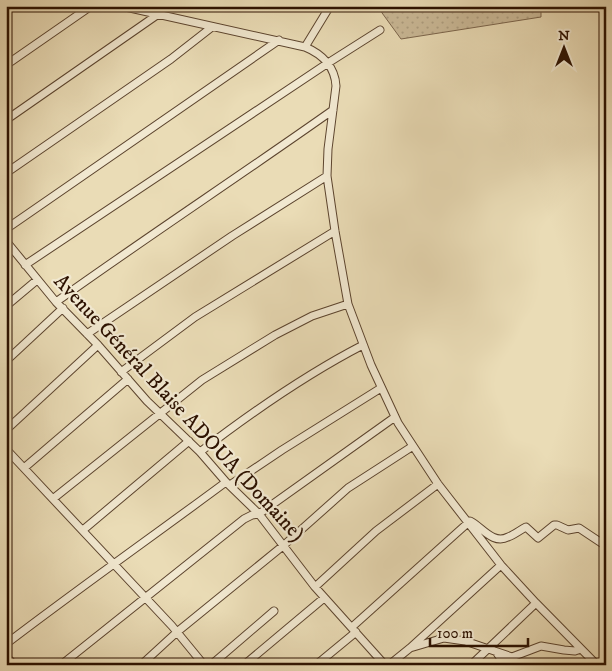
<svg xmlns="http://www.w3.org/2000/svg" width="612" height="671" viewBox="0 0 612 671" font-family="'IM FELL DW Pica',serif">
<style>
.grass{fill:url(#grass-dots);stroke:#7b654c}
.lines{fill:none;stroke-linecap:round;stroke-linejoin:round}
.minor-casing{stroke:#5c442e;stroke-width:9}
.minor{stroke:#f1e8d0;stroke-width:7}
.labels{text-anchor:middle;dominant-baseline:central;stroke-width:4.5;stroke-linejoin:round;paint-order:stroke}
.street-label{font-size:21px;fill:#2c1100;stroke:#f1e8d0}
</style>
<defs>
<pattern id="grass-dots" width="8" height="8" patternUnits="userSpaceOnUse" patternTransform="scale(1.25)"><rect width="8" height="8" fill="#cab997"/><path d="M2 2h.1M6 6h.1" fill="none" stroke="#ae9e80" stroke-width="1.8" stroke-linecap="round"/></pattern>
</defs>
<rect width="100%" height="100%" fill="#eadcb6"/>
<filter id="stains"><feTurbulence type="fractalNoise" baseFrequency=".004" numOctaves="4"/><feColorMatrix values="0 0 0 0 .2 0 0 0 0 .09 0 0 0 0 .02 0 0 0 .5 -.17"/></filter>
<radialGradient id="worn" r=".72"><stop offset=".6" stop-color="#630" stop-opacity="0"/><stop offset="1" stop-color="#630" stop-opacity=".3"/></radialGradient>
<!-- grass -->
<path class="grass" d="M377,6H541V17L401,39Z"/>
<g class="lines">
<defs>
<path id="minor" d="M121,6L305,47C322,54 335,67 336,86L328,149L327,176L335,231L348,304L371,365L398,423L438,484L501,565L536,603L597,665
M6,10L11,6
M305,47L330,6
M6,65L91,6
M6,120L157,15
M6,173L171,59L212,27
M6,229L279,40
M6,241L56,302L98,345L147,401L200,452L226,482L259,514L315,587L385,665
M25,265L328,63L380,30
M56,302C147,237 241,175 333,110
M6,306L37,280
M87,334L232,236L327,176
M6,361L63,308
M121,372L195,317L335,231
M6,430L98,345
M6,449L172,626L204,665
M200,452C252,412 305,375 363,345
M24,468L128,379
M230,485L282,450L381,388
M54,498L202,380L275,335L312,316L348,304
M83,530L189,441
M315,587L376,531L438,484
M352,627L470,521C482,527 493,545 508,537C514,535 520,530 526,527L538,538L554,525H557L568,530L579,528L606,546
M6,644C78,589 153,536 226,482
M410,648L444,638L465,641L512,657L541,646L564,650L575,651L581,649
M497,653L505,665
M6,656L14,665
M61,665L244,519L252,515L259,514L395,417
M141,665L177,632L284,545L348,488L413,446
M211,665L274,611
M244,665L324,598
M316,665L356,632
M389,665L410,648L501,565
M471,665L536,603"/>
</defs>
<!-- minor casing -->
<use href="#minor" class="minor-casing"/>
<!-- minor -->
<use href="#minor" class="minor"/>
</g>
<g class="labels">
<!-- street labels -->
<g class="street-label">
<text transform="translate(179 408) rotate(47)">Avenue Général Blaise ADOUA (Domaine)</text>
</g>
</g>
<!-- margin -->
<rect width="612" height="671" fill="none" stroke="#eadcb6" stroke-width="25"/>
<rect x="8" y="8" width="597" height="656" fill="none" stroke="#2c1100" stroke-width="2.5"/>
<rect x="12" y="12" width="587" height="646" fill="none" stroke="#2c1100"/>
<!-- north arrow -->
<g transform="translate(564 48)" stroke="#f1e8d0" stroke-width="4" paint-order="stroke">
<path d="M0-4L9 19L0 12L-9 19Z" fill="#2c1100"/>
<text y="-8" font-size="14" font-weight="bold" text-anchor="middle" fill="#2c1100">N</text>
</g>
<!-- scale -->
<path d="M430 638v8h98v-8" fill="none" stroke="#2c1100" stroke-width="2.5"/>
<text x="437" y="638" font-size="15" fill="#2c1100" stroke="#f1e8d0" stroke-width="4" paint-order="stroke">100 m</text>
<rect width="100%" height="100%" filter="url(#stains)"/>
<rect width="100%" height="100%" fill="url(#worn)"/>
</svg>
